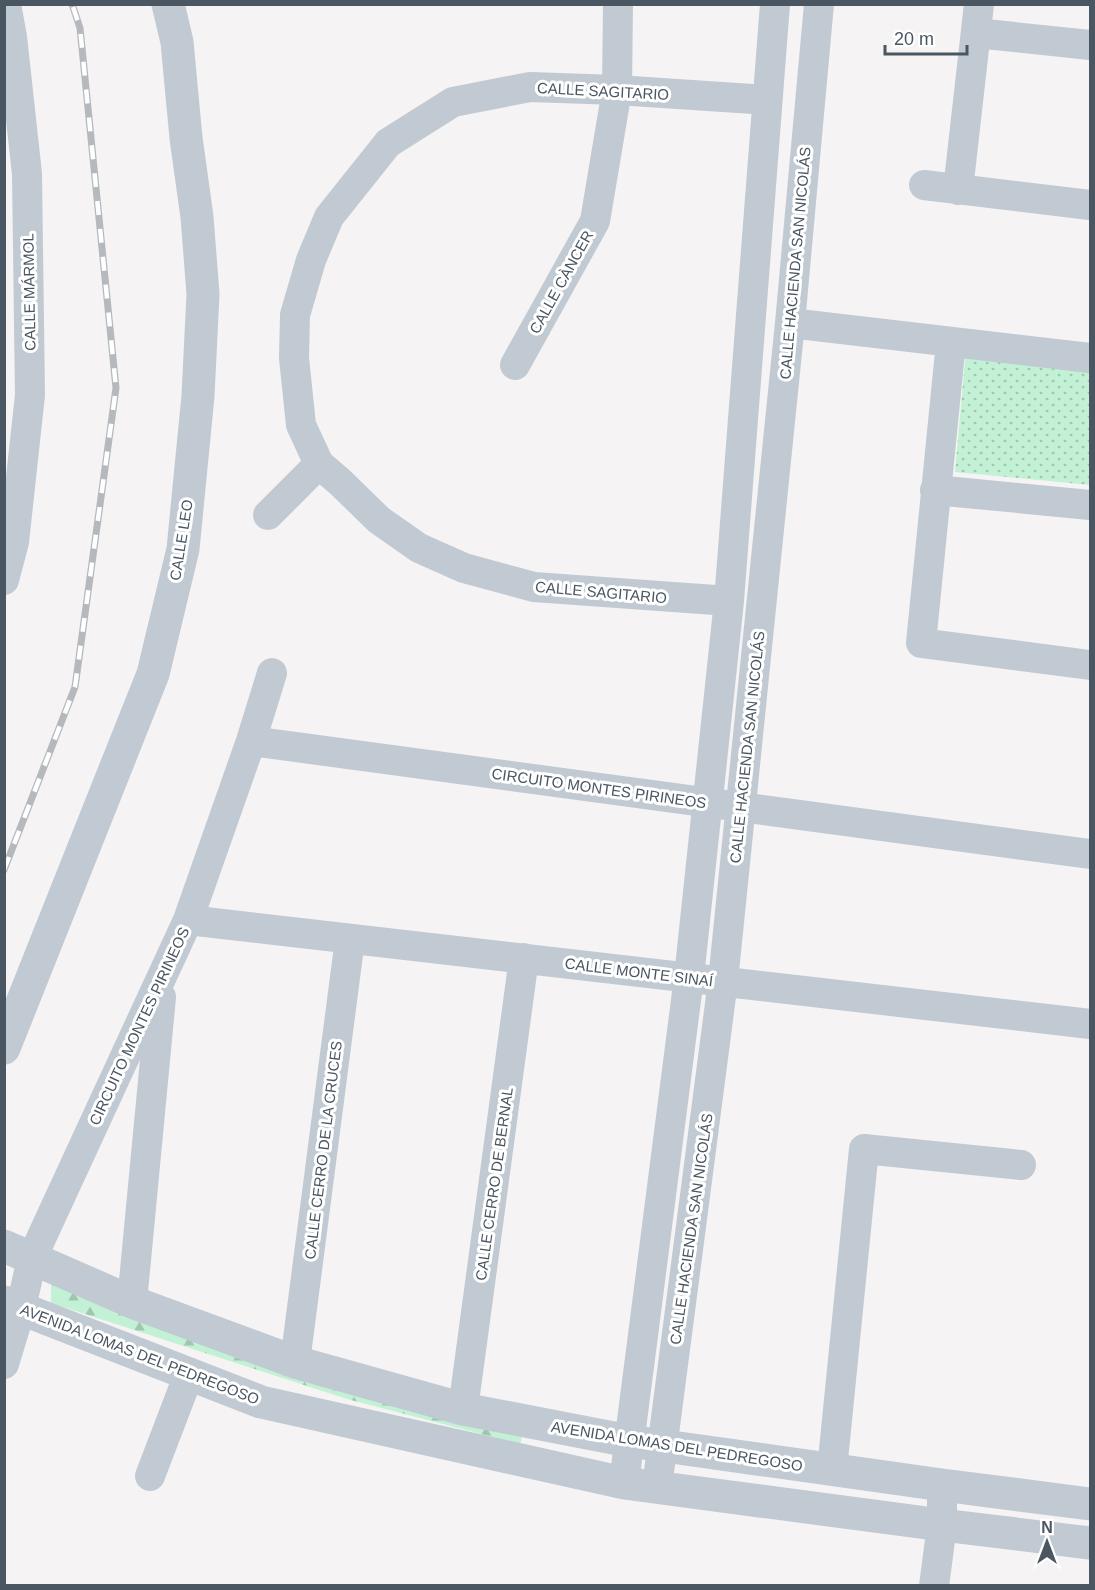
<svg xmlns="http://www.w3.org/2000/svg" width="1095" height="1590" viewBox="0 0 1095 1590" font-family="Arial,sans-serif">
<style>
.green{fill:url(#green-dots)}
.forest{fill:url(#forest-firs)}
.lines{fill:none;stroke-linecap:round;stroke-linejoin:round}
.minor{stroke:#c1cad2;stroke-width:30}
.tertiary{stroke:#c1cad2;stroke-width:33}
.rail-casing{stroke:#b5b8bd;stroke-width:7}
.rail{stroke:#fff;stroke-width:4.5;stroke-dasharray:14;stroke-linecap:butt}
.labels{text-anchor:middle;dominant-baseline:central;stroke-width:6;stroke-linejoin:round;paint-order:stroke}
.street-label{font-size:15px;fill:#4a5661;stroke:#fff}
</style>
<defs>
<pattern id="green-dots" width="8" height="8" patternUnits="userSpaceOnUse" patternTransform="scale(1.5)"><rect width="8" height="8" fill="#c3f1d5"/><path d="M2 2h.1M6 6h.1" fill="none" stroke="#a0c6b0" stroke-width="1.8" stroke-linecap="round"/></pattern>
<pattern id="forest-firs" width="22" height="20" patternUnits="userSpaceOnUse" patternTransform="scale(1.5)"><rect width="22" height="20" fill="#c3f1d5"/><path d="M5 1l3.5 6h-7zM16 11l3.5 6h-7z" fill="#a0c6b0"/></pattern>
</defs>
<rect width="100%" height="100%" fill="#f5f3f3"/>
<!-- green -->
<path class="green" d="M966,350L1090,367V485L955,472Z"/>
<!-- forest -->
<path class="forest" d="M59,1278L524,1431L520,1444L347,1399L51,1303V1286Z"/>
<g class="lines">
<!-- minor -->
<path class="minor" d="M976,33L1090,45
M924,185L1090,205
M958,190L979,4
M790,323L1090,358
M951,342L921,643L1090,665
M515,365L595,221L617,90L618,4
M935,490L1090,505
M268,515L319,464
M4,580L14,542L30,395L27,174L12,37L6,4
M729,601L534,587L464,568L419,548L379,520L340,482L319,464L301,425L294,358L295,315L311,260L329,217L388,143L453,102L530,87L617,90L767,100
M251,741L1090,854
M188,920L1090,1024
M132,1302L161,997
M295,1362L350,939
M4,1364L21,1308L32,1258L188,920L251,741L272,673
M463,1409L524,958
M832,1470L864,1149L1021,1165
M150,1476L189,1374
M624,1483L689,977L729,601L775,4
M657,1487L723,981L790,323L819,4
M934,1586L942,1525V1485"/>
<!-- tertiary -->
<path class="tertiary" d="M4,1048L153,674L183,549L198,396L203,294L197,217L186,138L177,42L168,4
M4,1246L132,1302L295,1362L463,1409L629,1441L942,1485L1090,1504
M4,1302L261,1402L624,1483L942,1525L1090,1543"/>
<defs>
<path id="rail" d="M4,870L75,687L116,388L80,28L72,4"/>
</defs>
<!-- rail casing -->
<use href="#rail" class="rail-casing"/>
<!-- rail -->
<use href="#rail" class="rail"/>
</g>
<g class="labels">
<!-- street labels -->
<g class="street-label">
<text transform="translate(603 91) rotate(3)">CALLE SAGITARIO</text>
<text transform="translate(795 263) rotate(-85)">CALLE HACIENDA SAN NICOLÁS</text>
<text transform="translate(561 282) rotate(-61)">CALLE CÀNCER</text>
<text transform="translate(29 292) rotate(-91)">CALLE MÁRMOL</text>
<text transform="translate(181 540) rotate(-81)">CALLE LEO</text>
<text transform="translate(601 592) rotate(5)">CALLE SAGITARIO</text>
<text transform="translate(747 747) rotate(-84)">CALLE HACIENDA SAN NICOLÁS</text>
<text transform="translate(599 788) rotate(8)">CIRCUITO MONTES PIRINEOS</text>
<text transform="translate(639 972) rotate(7)">CALLE MONTE SINAÍ</text>
<text transform="translate(139 1026) rotate(-65)">CIRCUITO MONTES PIRINEOS</text>
<text transform="translate(323 1150) rotate(-83)">CALLE CERRO DE LA CRUCES</text>
<text transform="translate(494 1184) rotate(-82)">CALLE CERRO DE BERNAL</text>
<text transform="translate(691 1229) rotate(-82)">CALLE HACIENDA SAN NICOLÁS</text>
<text transform="translate(140 1354) rotate(21)">AVENIDA LOMAS DEL PEDREGOSO</text>
<text transform="translate(677 1446) rotate(9)">AVENIDA LOMAS DEL PEDREGOSO</text>
</g>
</g>
<!-- border -->
<rect width="1095" height="1590" fill="none" stroke="#4a5661" stroke-width="12"/>
<!-- north arrow -->
<g transform="translate(1047 1542)" stroke="#ffffff" stroke-width="4.5" paint-order="stroke">
<path d="M0-4.5L10 22L0 15L-10 22Z" fill="#4a5661"/>
<text y="-9" font-size="16" font-weight="bold" text-anchor="middle" fill="#4a5661">N</text>
</g>
<!-- scale -->
<path d="M885 45v9h82v-9" fill="none" stroke="#4a5661" stroke-width="3"/>
<text x="894" y="45" font-size="18" fill="#4a5661" stroke="#ffffff" stroke-width="4.5" paint-order="stroke">20 m</text>
</svg>
